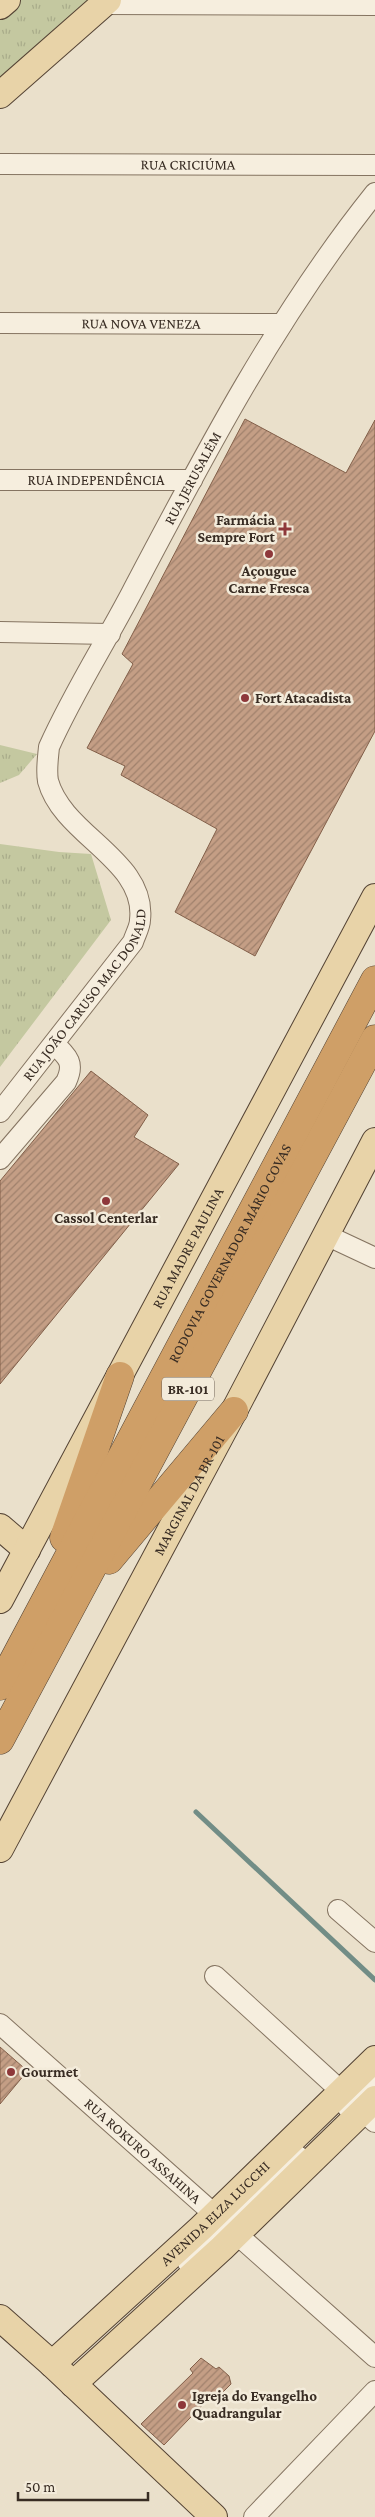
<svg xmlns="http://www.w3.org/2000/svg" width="375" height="2517" viewBox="0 0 375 2517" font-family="'Crimson Pro',serif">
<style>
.grass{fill:url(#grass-tufts)}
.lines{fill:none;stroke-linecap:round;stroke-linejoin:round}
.stream{stroke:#728d86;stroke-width:5}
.building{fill:url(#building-hatch);stroke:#825f49}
.minor-casing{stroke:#857461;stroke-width:22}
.major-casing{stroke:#544334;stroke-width:28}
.highway-casing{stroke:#544334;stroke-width:29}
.minor{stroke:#f6eede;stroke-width:20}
.major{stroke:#e8d3a8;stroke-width:26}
.highway{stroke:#cf9f67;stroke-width:28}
.poi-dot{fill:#8e383a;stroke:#f3ebda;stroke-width:2}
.labels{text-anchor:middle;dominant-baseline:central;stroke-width:5;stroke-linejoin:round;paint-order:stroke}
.shield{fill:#f3ebda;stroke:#70655a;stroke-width:1}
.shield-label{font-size:14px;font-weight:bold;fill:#382c23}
.street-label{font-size:15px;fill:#382c23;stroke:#f3ebda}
.poi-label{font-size:15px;font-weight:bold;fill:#382c23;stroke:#f3ebda;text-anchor:start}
</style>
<defs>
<pattern id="grass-tufts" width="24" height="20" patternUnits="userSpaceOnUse" patternTransform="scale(1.25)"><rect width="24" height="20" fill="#c4c8a0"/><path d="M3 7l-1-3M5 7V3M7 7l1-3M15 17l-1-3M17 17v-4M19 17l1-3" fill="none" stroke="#a9ac8a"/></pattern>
<pattern id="building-hatch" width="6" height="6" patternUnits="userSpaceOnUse" patternTransform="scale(1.25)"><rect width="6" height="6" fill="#c49e85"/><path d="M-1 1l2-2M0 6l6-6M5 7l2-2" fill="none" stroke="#a0816c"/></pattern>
</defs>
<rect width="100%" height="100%" fill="#eae0cb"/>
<!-- grass -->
<path class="grass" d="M17,0H92L0,82V15Z
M0,745L37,754L19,775L0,783Z
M0,844L59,852L91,854L111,920L0,1067Z"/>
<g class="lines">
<!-- stream -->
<path class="stream" d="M196,1812L375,1980"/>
</g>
<!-- building -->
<path class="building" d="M245,419L346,473L375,420V731L255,956L175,912L217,829L121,775L125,766L87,748L133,664L122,654Z
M91,1071L148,1115L134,1137L179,1164L0,1384V1181Z
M0,2047L23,2067L21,2070L25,2074L0,2104Z
M201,2358L216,2369L219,2367L229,2376L231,2384L220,2395L214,2393L164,2445L141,2424L193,2373L190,2369Z"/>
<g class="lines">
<defs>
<g id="minor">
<path d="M104,4L375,5"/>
<path id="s1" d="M0,164L375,165"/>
<path id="s2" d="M0,323L282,324"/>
<path id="s3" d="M0,480H192"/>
<path d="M0,632L110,634"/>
<path id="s4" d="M0,1112L133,942C135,935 140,927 140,920C147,860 63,836 48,781C46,770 48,758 49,747C73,693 106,642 133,590C205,453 278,314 375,193"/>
<path d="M0,1159L66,1082C75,1063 68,1057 54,1044"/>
<path d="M326,1235L375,1258"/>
<path d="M338,1910L375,1942"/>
<path d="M215,1976L375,2122"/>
<path id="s5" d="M0,2024L375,2357"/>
<path d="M348,2108L375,2081"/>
<path d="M188,2263L298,2156"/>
<path d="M254,2517L375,2391"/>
</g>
<g id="major">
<path d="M0,6L7,0"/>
<path d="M0,95L108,0"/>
<path d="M0,1527L27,1550"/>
<path id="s6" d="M0,1600L375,897"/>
<path id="s7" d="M0,1849L234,1411L375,1141"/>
<path d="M0,2318L52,2364L214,2517"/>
<path id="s8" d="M52,2364L201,2228L375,2059"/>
<path d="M73,2384L222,2248L375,2099"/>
</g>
<g id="highway">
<path d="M64,1538L120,1376"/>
<path d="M109,1560L234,1411"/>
<path id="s9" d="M0,1686L375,980"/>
<path d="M0,1740L375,1039"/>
</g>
</defs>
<!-- minor casing -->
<use href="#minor" class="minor-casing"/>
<!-- major casing -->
<use href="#major" class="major-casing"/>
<!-- highway casing -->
<use href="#highway" class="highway-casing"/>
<!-- minor -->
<use href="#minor" class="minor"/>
<!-- major -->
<use href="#major" class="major"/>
<!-- highway -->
<use href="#highway" class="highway"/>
</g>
<!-- markers -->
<g class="poi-dot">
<path d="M282.5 521.5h5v5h5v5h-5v5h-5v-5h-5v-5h5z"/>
<circle cx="269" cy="554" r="5"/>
<circle cx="245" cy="698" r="5"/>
<circle cx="106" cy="1201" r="5"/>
<circle cx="11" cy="2072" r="5"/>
<circle cx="182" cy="2405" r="5"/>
</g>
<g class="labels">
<!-- shield labels -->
<rect class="shield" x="162" y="1377.5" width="52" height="23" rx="4"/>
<g class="shield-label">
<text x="188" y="1389">BR-101</text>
</g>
<!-- street labels -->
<g class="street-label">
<text stroke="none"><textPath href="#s1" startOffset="188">RUA CRICIÚMA</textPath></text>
<text stroke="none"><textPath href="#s2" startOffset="141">RUA NOVA VENEZA</textPath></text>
<text stroke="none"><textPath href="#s4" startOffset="750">RUA JERUSALÉM</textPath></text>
<text stroke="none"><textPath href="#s3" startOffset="96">RUA INDEPENDÊNCIA</textPath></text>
<text stroke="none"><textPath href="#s4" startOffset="146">RUA JOÃO CARUSO MAC DONALD</textPath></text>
<text stroke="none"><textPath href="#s6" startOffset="399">RUA MADRE PAULINA</textPath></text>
<text stroke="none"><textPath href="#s9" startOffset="490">RODOVIA GOVERNADOR MÁRIO COVAS</textPath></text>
<text stroke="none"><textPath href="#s7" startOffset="401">MARGINAL DA BR-101</textPath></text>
<text stroke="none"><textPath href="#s5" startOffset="191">RUA ROKURO ASSAHINA</textPath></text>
<text stroke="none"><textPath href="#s8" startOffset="222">AVENIDA ELZA LUCCHI</textPath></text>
</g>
<!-- poi labels -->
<g class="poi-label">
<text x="275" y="520" text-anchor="end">Farmácia<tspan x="275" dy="17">Sempre Fort</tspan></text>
<text x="269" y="571" text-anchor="middle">Açougue<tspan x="269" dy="17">Carne Fresca</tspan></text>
<text x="255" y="698">Fort Atacadista</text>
<text x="106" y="1218" text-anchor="middle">Cassol Centerlar</text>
<text x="21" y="2072">Gourmet</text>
<text x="192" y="2396">Igreja do Evangelho<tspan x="192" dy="17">Quadrangular</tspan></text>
</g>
</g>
<!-- scale -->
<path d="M18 2492v8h130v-8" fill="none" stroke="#382c23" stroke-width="2.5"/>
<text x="25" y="2492" font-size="15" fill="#382c23" stroke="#f3ebda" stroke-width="4" paint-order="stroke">50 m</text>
</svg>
